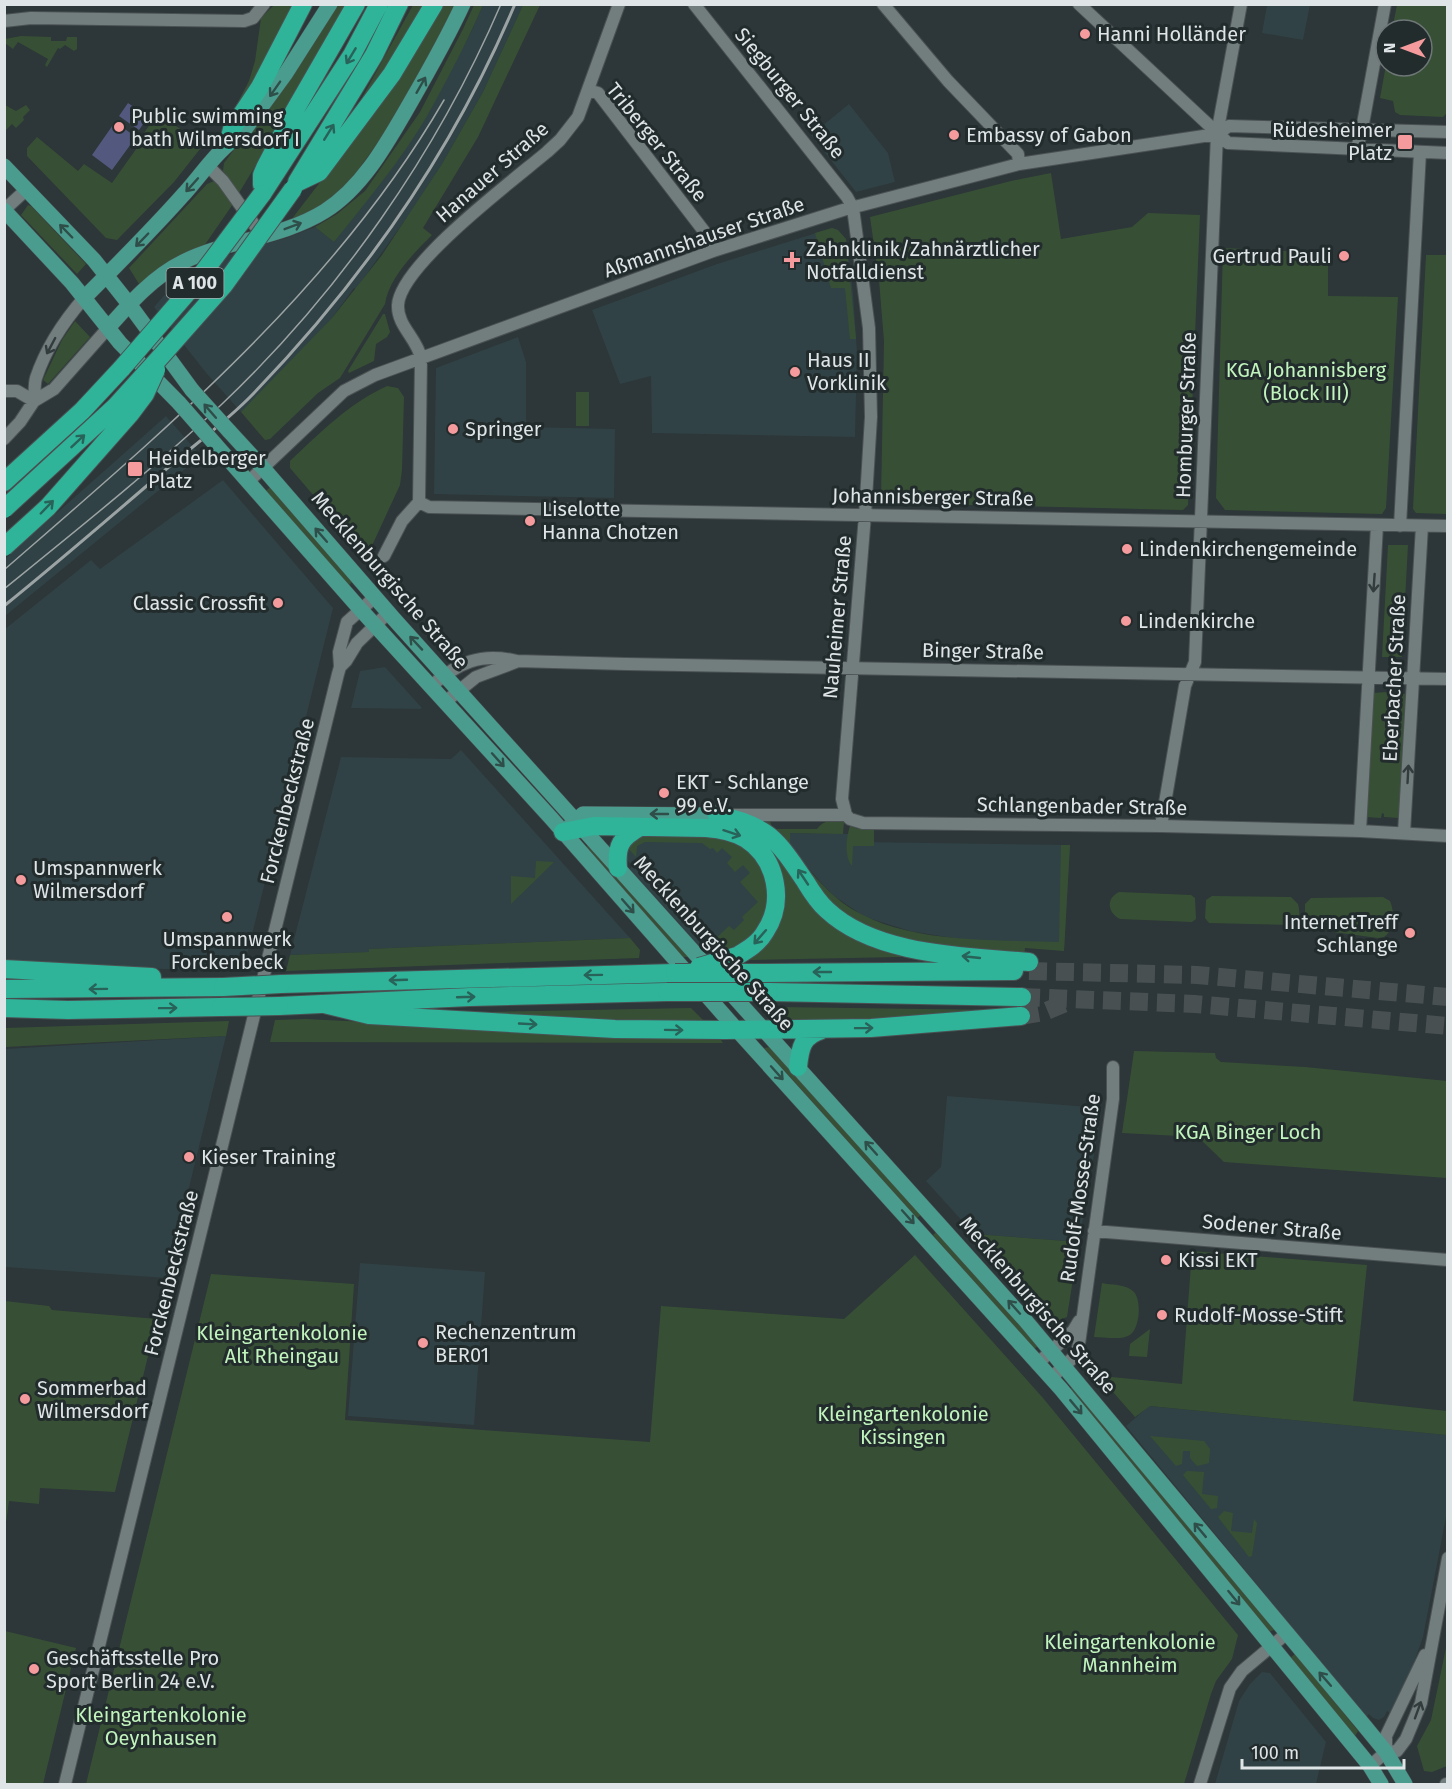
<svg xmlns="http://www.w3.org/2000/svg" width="1452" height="1789" viewBox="0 0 1452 1789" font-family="'Fira Sans',sans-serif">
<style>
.built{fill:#304245}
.green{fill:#375035}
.water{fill:#53597e}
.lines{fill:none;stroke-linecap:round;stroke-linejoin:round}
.highway-tunnel{stroke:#485052;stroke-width:18;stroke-dasharray:18 9;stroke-linecap:butt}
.minor-casing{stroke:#4a5153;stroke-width:14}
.major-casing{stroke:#4a5153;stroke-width:16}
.highway-casing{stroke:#4a5153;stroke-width:20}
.minor{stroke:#727d7e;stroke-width:12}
.major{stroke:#4a9d8e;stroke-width:15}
.highway{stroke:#2fb399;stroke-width:18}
.tram{stroke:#9ca3a4;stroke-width:1.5}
.rail{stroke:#9ca3a4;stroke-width:3}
.major-bridge-casing{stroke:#4a5153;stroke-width:16;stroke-linecap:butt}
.highway-bridge-casing{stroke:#4a5153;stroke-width:20;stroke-linecap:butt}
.major-bridge{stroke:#4a9d8e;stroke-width:15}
.highway-bridge{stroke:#2fb399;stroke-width:18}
.oneway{stroke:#286258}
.oneway2{stroke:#2f4e4a}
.oneway3{stroke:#333c3d}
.poi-dot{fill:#f59b9d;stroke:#232c2d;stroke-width:2}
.labels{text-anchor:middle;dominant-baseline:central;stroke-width:6;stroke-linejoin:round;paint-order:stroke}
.shield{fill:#232c2d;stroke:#a7aeae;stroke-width:1.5}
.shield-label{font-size:18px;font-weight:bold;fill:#dfe5e6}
.poi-label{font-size:20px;fill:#dfe5e6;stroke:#232c2d;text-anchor:start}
.street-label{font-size:20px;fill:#dfe5e6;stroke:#232c2d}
.park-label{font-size:20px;fill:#c1f4bc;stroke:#232c2d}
</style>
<rect width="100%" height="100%" fill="#2d3638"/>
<!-- built -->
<path class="built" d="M483,5H523L483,92L442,164L408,216L356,289L354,288L332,318L280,374L241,412L207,374L154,307L181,276L236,252L286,238L315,227L334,242L385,177L426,117L471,32Z
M1267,5H1310L1303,40L1262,33Z
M849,104L888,153L895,182L856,192L811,135Z
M832,228L838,230L846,239L853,293L857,352L855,437L652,433L651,376L620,384L592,310L717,264Z
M518,337L526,362V427L615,429L614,498L434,494L436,368Z
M166,416L201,456L5,616V559Z
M223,480L333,608L243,971L124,968L5,961V629L91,560L100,569Z
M385,667L422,708L420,709L351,708L360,671Z
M461,750L630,938L370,949L369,952L290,955L341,757L451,759Z
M699,833L764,869L756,935L709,957L630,869L632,866L624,856V844Z
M790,833L860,834L861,842L1070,845L1064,951L953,938L910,931L865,917L834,896L823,885L790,847Z
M226,1036L167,1278L5,1267V1049Z
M947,1096L1102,1108L1079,1242L974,1234L926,1181L941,1167Z
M360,1263L485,1272L474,1425L348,1416Z
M1149,1406L1447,1435V1512L1423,1637L1411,1671L1390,1713L1387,1711L1384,1717L1379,1720L1373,1718L1369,1714L1366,1717L1126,1426Z
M1262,1672L1270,1673L1326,1742L1316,1784H1215L1239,1701L1250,1684Z"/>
<!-- green -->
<path class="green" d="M274,5H297L275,50L230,117L249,81L255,61L261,18Z
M338,5H349L294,102L239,193L223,171L224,163L311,47Z
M413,5H428L401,51L352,116Z
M441,5H457L396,117L351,180L332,200L313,211L291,220L357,134Z
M474,5H483C467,42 447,80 427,116C401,160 366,202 334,242L315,227L337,214L365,191L420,112L463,29Z
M523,5H540L478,137L423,228L432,235C413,254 389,278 385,304L340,378L318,393L270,439L265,440L241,412L332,318L382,255L442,164L483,92Z
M1397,5H1447V113L1443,117L1400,115L1395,112L1393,101L1380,98L1386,65L1422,66V30H1392Z
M21,36L51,37V41H66L67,37H77V49L74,51L65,45L60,49L58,48L47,67L45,65L48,59L18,42L13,49L5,43V39Z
M5,105L16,111L26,105L30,110L23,117L24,120L16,128L12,124L5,131Z
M157,114L204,144L174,182L117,240L106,238L27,156V148L37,137L78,171L84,164L112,183L146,135L144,133Z
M1051,173L1061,239L1132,227L1148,213L1200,215L1188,505L1183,510L885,503L881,498L884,341L879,280L870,217L1011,181Z
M214,181L219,185L233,204L204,246L141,287L129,268L207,184Z
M28,205L31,206L86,264L77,274L21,215Z
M832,228L838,230L846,239L856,339H850L845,288H831L815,233Z
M1223,248L1306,252V263H1328V296L1398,297L1386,508L1382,514L1225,510L1216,498Z
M1426,255H1447V514L1416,513L1413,509Z
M383,314H385L390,332L387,337L376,344L374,361L349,373L348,371Z
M75,321L90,337L48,384L43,380L62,340Z
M387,386L398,388L404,397L402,470L400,485L370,550L362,552L290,468V461C321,432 348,404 387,386Z
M576,392H589V426H576Z
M270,487L352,582L349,585L266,491Z
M1388,545H1408L1402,657H1382Z
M1388,692L1387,725H1390L1391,692L1406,694L1399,818L1384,817V814L1382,813L1381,818L1366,817L1372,693Z
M757,819L770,820L772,829H817C824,819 832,821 844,822L843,834L790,833V847C804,863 817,881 833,895C890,946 988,939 1059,942L1061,845H1070L1064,951L1025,948L1024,956L916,944L848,921Z
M725,823L767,841L821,907L913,954L900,957L750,960L780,879Z
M850,826L858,829H874V846H853L852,866C844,856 846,838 850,826Z
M712,834L747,848L764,869L770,907L756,935L720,955L712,942L729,926L734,930L744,920L742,917L758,902L740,882L750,873L743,865L735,872L727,863L732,857L722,848L717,853L713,848L710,849L702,843L645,842L637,846L636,857L624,844L630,836Z
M589,845L689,957H682L585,848Z
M536,861L554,862L511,904V876L535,878Z
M1119,892L1191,895L1195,898L1196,919L1192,922L1120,919C1108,913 1105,899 1119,892Z
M1212,896L1291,897L1298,904C1300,912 1301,922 1292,925L1209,923L1205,918L1206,900Z
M1383,897L1390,901C1395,913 1395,929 1384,937L1378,938L1311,929L1305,924V904L1311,898Z
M630,938L640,950L639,958L286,971L290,955L369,952V949Z
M777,1007L1000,1010L1001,1012L786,1025L777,1015Z
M691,1008L706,1023L433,1013Z
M306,1019L721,1040L723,1043L270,1042L275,1020Z
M229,1021L226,1036L5,1047V1028Z
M770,1047L921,1215L917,1218L764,1048Z
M1134,1051L1215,1053L1216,1058L1221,1062L1305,1067L1447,1081V1178L1224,1162L1198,1137L1122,1133Z
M936,1232L1038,1346L1034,1349L933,1235Z
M974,1234L1079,1242L1067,1317L1054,1322Z
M1192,1251L1367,1265L1353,1401L1447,1411V1435L1150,1406L1135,1417L1105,1383L1102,1376L1182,1384Z
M915,1255L1043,1398L1238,1635L1232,1659L1216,1681L1211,1694L1184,1784H86L211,1274L354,1284L345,1420L650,1442L661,1306L844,1319Z
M1102,1283C1111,1285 1127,1284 1134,1292C1142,1301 1140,1331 1128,1336C1119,1340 1104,1337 1094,1337Z
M5,1301L49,1306L52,1310L157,1319L115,1492L40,1488L39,1504L9,1501L5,1530Z
M1150,1329L1147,1357L1129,1356L1130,1344Z
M1073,1386L1275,1629L1274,1630L1269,1632L1069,1390Z
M1150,1436L1204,1441L1210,1449L1209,1463L1197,1466L1190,1458V1451H1183L1182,1464L1176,1466Z
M1187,1471L1204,1472L1202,1494L1218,1496L1217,1508L1211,1509L1183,1475Z
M1224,1511L1233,1513L1231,1531L1252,1533L1254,1519L1257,1523L1252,1556L1249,1557L1218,1517Z
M5,1631L76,1648L43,1784H5Z
M1447,1643V1766L1432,1772L1424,1771L1417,1746L1431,1720Z
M1295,1654L1358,1731L1355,1736L1290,1658Z"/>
<!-- water -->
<path class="water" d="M128,103L148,117L139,130L119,116Z
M115,122L136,137L112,170L92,155Z"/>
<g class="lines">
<!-- highway-tunnel -->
<path class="highway-tunnel" d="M1029,971L1197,975L1448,997
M1022,997L1195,1004L1448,1026
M1021,1016L1044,1012L1068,1002"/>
<defs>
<path id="minor" d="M694,4L847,197L853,208L869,328L871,417L865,515L842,799L846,815
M883,4L948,81L1018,154L1019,164
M1079,4L1228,143L1448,153
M4,21L31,18L244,21L253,18L264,4
M588,90L598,93L710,239L713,251
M1357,149L1362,129L1385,4
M209,167L223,181L263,237
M4,210L27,189
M4,391H17L34,401
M34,401C35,394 34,385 36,378C46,348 64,321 84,298
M4,439L20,422L34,401L54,389L108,328
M248,482L344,391L375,375L713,251L843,210L1019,164L1217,134L1229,126L1448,132
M419,502L429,507L1448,526
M1400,526L1420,152
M384,556L402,521L419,502L421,358C417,338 397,326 398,305C400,265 515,179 547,152L560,140L578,117L619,4
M340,667L346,661L357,643L389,612
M431,686C458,663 480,652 517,661L626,664L1448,679
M445,702L476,677L516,662
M734,815H846L850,819L863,823L1161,826L1360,831L1448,836
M1161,826L1185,686L1195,662L1217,134L1241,4
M1360,831L1377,525
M1404,833L1422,526
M1094,1231L1448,1260
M1037,1364L1073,1331L1079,1321
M1051,1378L1076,1355L1079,1344L1113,1099V1067
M1386,1752V1736L1425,1655
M1370,1766L1386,1752L1397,1751L1406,1739L1421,1703L1448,1558
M65,1784L338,674L340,667L339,652L347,622L375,597
M1200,1784L1230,1688L1242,1671L1286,1634
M1446,1784H1448"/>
<path id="major" d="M4,166L94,260L129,304L192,390
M4,210L72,283L120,343L179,403
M84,298C118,264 151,231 183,195C199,178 220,146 240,136L286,73L330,4
M108,328C130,303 154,276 183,262C227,240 282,238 325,211C363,187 387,143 409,105C428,72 447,39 463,4
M229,431L263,468L394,619L1025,1320L1363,1724L1386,1752L1405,1784
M215,444L361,610L551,818L737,1030L1061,1389L1370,1766L1381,1784
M569,827L583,814L717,815"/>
<path id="highway" d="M229,141L232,129L260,87L303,4
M297,182L374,55L399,4
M298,182L319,172L392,74L434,4
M262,185V175L265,168L295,110L356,4
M262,194L352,55L379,4
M4,482L82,411L122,368
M717,815C767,824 778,841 805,881C811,891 819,903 827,910C876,956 966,956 1029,962
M563,832L594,826L706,828C719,829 735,832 746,839C777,859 785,902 765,932C759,943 747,950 737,956
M618,868C616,845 621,838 640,827
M4,969L152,977
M751,973L1014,971
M281,984L675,973
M4,989L223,987
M769,992L1022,997
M324,1004L369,1015L615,1029L725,1030L871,1028L1021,1016
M279,1006L470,997L667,992
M4,1008L68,1010L221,1007
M798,1067C800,1048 802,1036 822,1030"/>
</defs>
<!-- minor casing -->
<use href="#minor" class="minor-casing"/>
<!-- major casing -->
<use href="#major" class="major-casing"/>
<!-- highway casing -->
<use href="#highway" class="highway-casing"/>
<!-- minor -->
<use href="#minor" class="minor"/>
<!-- major -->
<use href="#major" class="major"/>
<!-- highway -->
<use href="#highway" class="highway"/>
<!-- tram -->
<path class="tram" d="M4,570C166,429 335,288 444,100
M4,589C78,529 153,469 222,404C339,293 437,153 501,4"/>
<!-- rail -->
<path class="rail" d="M4,606C61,560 115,513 171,465C198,442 228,420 253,394C362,281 454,149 515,4"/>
<defs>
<path id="major-bridge" d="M192,390L229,431
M179,403L215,444"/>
<path id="highway-bridge" d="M122,368L193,286L262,194
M4,509L115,407L163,354L224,285L293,189
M4,547L48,507L130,414L145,394L156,370
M699,967L737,956
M675,973H751
M223,987L281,984
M667,992H769
M221,1007L279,1006"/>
</defs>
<!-- major-bridge casing -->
<use href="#major-bridge" class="major-bridge-casing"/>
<!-- highway-bridge casing -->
<use href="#highway-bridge" class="highway-bridge-casing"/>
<!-- major-bridge -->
<use href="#major-bridge" class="major-bridge"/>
<!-- highway-bridge -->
<use href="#highway-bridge" class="highway-bridge"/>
</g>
<!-- one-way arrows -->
<defs><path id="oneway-shaft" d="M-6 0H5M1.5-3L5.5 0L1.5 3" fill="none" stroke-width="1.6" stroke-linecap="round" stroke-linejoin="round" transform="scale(1.5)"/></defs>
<g class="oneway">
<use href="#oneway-shaft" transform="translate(351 56) rotate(121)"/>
<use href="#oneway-shaft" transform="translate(329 132) rotate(-58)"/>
<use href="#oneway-shaft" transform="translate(78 441) rotate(-43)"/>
<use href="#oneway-shaft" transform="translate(47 507) rotate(-46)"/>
<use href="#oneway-shaft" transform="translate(732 833) rotate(18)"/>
<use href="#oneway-shaft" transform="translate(803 877) rotate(-124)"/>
<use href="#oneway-shaft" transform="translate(760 937) rotate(131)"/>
<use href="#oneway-shaft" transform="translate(971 957) rotate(-174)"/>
<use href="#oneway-shaft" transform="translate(822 972) rotate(180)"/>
<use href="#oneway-shaft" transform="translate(593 975) rotate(179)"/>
<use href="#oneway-shaft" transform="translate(398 980) rotate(178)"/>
<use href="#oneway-shaft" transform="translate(98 989) rotate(179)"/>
<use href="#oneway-shaft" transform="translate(466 997) rotate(-2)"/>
<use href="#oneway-shaft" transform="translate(168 1008) rotate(-1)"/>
<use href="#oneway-shaft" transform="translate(528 1024) rotate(3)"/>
<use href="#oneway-shaft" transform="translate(864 1028) rotate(-1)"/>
<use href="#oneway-shaft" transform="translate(674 1030) rotate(1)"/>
</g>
<g class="oneway2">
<use href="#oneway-shaft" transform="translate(421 85) rotate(-60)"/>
<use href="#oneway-shaft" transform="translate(275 89) rotate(125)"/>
<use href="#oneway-shaft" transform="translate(192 185) rotate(132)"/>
<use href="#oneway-shaft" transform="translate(293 226) rotate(-21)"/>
<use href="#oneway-shaft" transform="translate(66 231) rotate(-134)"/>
<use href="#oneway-shaft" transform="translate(142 240) rotate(134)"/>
<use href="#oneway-shaft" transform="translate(210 411) rotate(-131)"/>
<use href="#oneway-shaft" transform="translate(321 535) rotate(-131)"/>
<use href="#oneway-shaft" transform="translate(416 643) rotate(-133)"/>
<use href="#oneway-shaft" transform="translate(498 760) rotate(48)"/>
<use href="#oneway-shaft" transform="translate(659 814) rotate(180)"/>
<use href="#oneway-shaft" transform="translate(628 906) rotate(49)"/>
<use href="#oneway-shaft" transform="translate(777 1073) rotate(48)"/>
<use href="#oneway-shaft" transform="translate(871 1148) rotate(-132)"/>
<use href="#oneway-shaft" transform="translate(908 1217) rotate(48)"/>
<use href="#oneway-shaft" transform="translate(1014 1307) rotate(-132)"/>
<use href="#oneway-shaft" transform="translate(1076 1407) rotate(50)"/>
<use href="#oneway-shaft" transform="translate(1200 1530) rotate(-130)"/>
<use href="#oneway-shaft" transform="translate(1234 1598) rotate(51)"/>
<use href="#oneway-shaft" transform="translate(1325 1679) rotate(-131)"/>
</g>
<g class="oneway3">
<use href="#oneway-shaft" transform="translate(51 346) rotate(118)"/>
<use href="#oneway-shaft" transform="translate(1374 583) rotate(94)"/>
<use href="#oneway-shaft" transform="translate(1408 774) rotate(-87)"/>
<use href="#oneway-shaft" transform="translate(1418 1710) rotate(-70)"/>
</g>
<!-- markers -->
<g class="poi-dot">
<circle cx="1085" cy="34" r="6"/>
<circle cx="119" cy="127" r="6"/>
<circle cx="954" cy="135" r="6"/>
<rect x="1397" y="134" width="16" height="16" rx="3"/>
<circle cx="1344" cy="256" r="6"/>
<path d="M789 251h6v6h6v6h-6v6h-6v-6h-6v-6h6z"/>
<circle cx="795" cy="372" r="6"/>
<circle cx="453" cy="429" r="6"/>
<rect x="127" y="461" width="16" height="16" rx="3"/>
<circle cx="530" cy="521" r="6"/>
<circle cx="1127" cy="549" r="6"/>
<circle cx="278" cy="603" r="6"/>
<circle cx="1126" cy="621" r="6"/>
<circle cx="664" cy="793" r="6"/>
<circle cx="21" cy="880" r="6"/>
<circle cx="227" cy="917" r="6"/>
<circle cx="1410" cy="933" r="6"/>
<circle cx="189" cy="1157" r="6"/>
<circle cx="1166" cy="1260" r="6"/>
<circle cx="1162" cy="1315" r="6"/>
<circle cx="423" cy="1343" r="6"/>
<circle cx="25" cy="1399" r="6"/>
<circle cx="34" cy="1669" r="6"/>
</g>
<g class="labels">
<!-- shield labels -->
<rect class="shield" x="166.5" y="268" width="57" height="30" rx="4.5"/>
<g class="shield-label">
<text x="195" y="283">A 100</text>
</g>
<!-- poi labels -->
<g class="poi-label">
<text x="1097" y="34">Hanni Holländer</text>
<text x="131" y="116">Public swimming<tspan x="131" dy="23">bath Wilmersdorf I</tspan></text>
<text x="1392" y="130" text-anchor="end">Rüdesheimer<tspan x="1392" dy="23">Platz</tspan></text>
<text x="966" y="135">Embassy of Gabon</text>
<text x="806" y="249">Zahnklinik/Zahnärztlicher<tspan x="806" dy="23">Notfalldienst</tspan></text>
<text x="1332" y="256" text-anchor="end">Gertrud Pauli</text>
<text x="807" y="360">Haus II<tspan x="807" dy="23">Vorklinik</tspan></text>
<text x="465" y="429">Springer</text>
<text x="148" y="458">Heidelberger<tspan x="148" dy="23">Platz</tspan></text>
<text x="542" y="509">Liselotte<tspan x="542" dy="23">Hanna Chotzen</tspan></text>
<text x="1139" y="549">Lindenkirchengemeinde</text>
<text x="266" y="603" text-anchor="end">Classic Crossfit</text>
<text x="1138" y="621">Lindenkirche</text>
<text x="676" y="782">EKT - Schlange<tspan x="676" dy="23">99 e.V.</tspan></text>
<text x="33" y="868">Umspannwerk<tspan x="33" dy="23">Wilmersdorf</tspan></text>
<text x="1398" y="922" text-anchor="end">InternetTreff<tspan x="1398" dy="23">Schlange</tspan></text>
<text x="227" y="939" text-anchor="middle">Umspannwerk<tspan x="227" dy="23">Forckenbeck</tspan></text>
<text x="201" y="1157">Kieser Training</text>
<text x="1178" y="1260">Kissi EKT</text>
<text x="1174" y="1315">Rudolf-Mosse-Stift</text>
<text x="435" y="1332">Rechenzentrum<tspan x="435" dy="23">BER01</tspan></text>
<text x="37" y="1388">Sommerbad<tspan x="37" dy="23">Wilmersdorf</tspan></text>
<text x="46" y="1658">Geschäftsstelle Pro<tspan x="46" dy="23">Sport Berlin 24 e.V.</tspan></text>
</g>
<!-- street labels -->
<g class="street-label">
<text transform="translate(790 93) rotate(51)">Siegburger Straße</text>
<text transform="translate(657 142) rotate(51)">Triberger Straße</text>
<text transform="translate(492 172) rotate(-41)">Hanauer Straße</text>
<text transform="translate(704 237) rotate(-19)">Aßmannshauser Straße</text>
<text transform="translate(1186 415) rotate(-88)">Homburger Straße</text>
<text transform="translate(933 497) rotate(1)">Johannisberger Straße</text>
<text transform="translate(390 580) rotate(49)">Mecklenburgische Straße</text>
<text transform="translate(837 617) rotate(-85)">Nauheimer Straße</text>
<text transform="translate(983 651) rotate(1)">Binger Straße</text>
<text transform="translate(1394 678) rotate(-87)">Eberbacher Straße</text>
<text transform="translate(287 801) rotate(-76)">Forckenbeckstraße</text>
<text transform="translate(1082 806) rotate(1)">Schlangenbader Straße</text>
<text transform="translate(714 943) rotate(48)">Mecklenburgische Straße</text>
<text transform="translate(1080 1188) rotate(-82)">Rudolf-Mosse-Straße</text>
<text transform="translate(1272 1227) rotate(5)">Sodener Straße</text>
<text transform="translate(171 1273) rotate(-76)">Forckenbeckstraße</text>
<text transform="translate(1038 1305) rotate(49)">Mecklenburgische Straße</text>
</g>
<!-- park labels -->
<g class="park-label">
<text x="1306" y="370">KGA Johannisberg<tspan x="1306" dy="23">(Block III)</tspan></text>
<text x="1248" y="1132">KGA Binger Loch</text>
<text x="282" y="1333">Kleingartenkolonie<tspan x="282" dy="23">Alt Rheingau</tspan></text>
<text x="903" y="1414">Kleingartenkolonie<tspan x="903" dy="23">Kissingen</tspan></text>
<text x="1130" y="1642">Kleingartenkolonie<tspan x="1130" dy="23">Mannheim</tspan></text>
<text x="161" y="1715">Kleingartenkolonie<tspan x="161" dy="23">Oeynhausen</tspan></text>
</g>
</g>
<!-- border -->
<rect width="1452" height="1789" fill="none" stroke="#dfe5e6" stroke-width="12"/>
<!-- north arrow -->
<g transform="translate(1404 48) rotate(270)"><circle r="28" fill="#232c2d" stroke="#6e7677" stroke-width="1.5"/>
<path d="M0-4.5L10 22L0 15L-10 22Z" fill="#f59b9d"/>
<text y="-9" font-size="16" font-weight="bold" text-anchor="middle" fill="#dfe5e6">N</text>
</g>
<!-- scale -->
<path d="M1242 1759v9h162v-9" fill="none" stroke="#dfe5e6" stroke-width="3"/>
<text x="1251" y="1759" font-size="18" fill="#dfe5e6" stroke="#232c2d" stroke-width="4.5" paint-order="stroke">100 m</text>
</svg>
